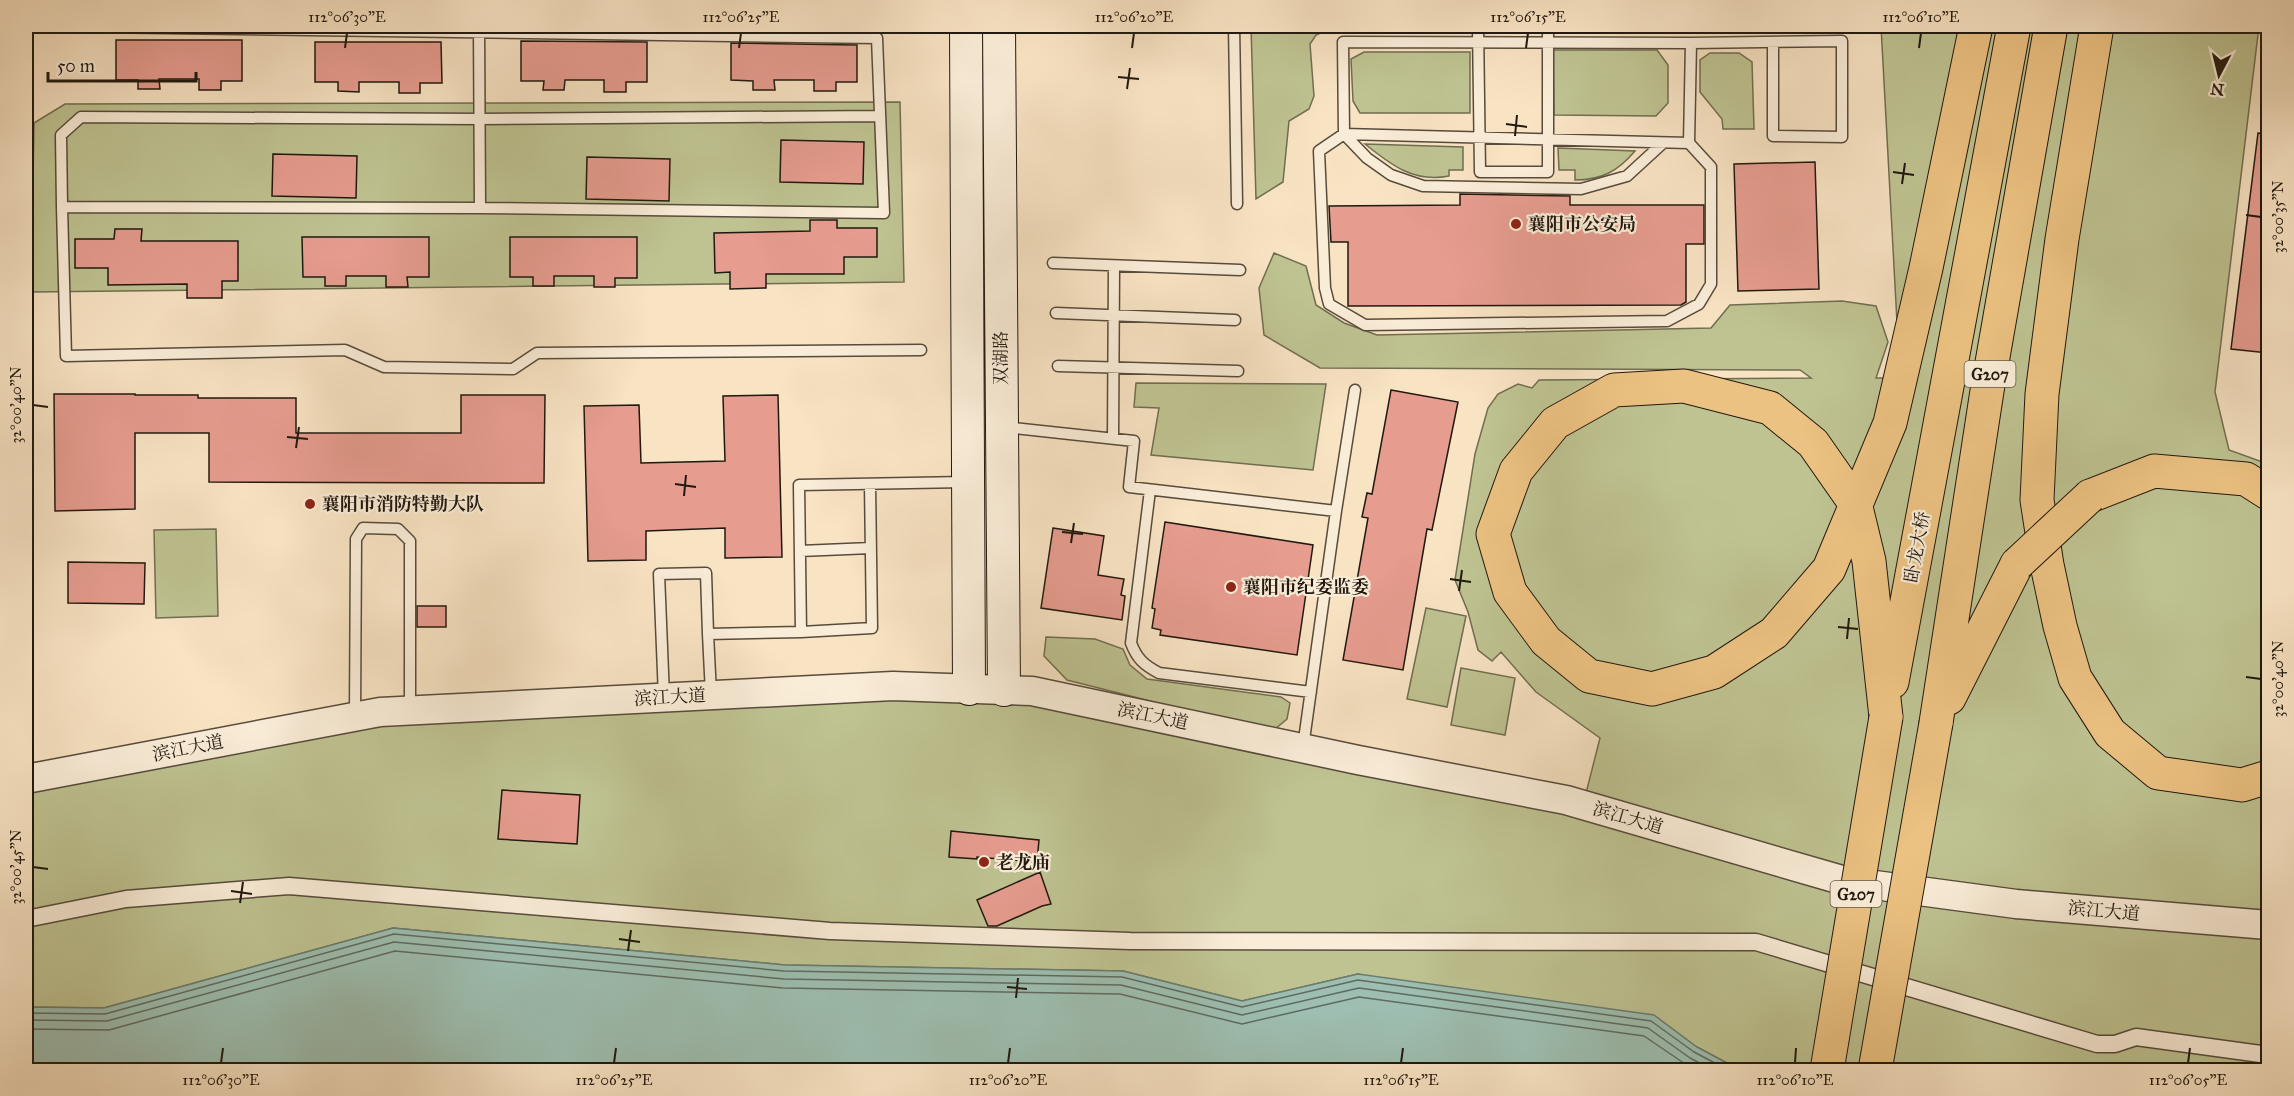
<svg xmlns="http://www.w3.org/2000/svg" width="2294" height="1096" viewBox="0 0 2294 1096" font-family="'IM FELL Great Primer','Noto Serif SC',serif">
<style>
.green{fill:#bfc392;stroke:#706e50;stroke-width:1.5}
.water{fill:#9dbeb0;stroke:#6b7c70;stroke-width:1.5}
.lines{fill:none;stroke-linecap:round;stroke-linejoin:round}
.shore{stroke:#5f6b60;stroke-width:1.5}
.building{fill:#e69c8f;stroke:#21180f;stroke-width:1.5}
.service-casing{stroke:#574b3c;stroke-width:13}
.pedestrian-casing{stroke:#574b3c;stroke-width:19}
.tertiary-casing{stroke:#574b3c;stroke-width:31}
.secondary-casing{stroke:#21180f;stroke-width:34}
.trunk-casing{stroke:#21180f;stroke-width:35}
.service{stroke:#faedd8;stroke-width:10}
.pedestrian{stroke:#faedd8;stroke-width:16}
.tertiary{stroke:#faedd8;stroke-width:28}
.secondary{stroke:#faedd8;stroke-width:32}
.trunk{stroke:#ecc282;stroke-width:33}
.trunk-bridge-casing{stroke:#21180f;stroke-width:35;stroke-linecap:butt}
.trunk-bridge{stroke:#ecc282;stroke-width:33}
.ticks{fill:none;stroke:#21180f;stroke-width:2}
.poi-dot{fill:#8f2418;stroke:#faedd8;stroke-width:2}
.labels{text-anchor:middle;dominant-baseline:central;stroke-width:4.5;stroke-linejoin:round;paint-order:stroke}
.shield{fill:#faedd8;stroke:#62584b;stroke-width:1.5}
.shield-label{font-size:16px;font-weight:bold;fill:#21180f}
.poi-label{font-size:18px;font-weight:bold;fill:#21180f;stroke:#faedd8;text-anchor:start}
.street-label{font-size:18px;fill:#21180f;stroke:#faedd8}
.neatline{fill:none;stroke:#21180f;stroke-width:2}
.ticks-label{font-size:15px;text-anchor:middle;fill:#21180f}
</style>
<rect width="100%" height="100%" fill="#f8e3c3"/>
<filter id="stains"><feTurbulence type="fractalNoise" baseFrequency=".00333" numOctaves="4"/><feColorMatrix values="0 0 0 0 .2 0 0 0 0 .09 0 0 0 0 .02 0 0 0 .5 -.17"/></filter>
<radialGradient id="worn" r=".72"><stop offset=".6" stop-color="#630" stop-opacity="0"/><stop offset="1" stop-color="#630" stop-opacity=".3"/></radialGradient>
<!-- green -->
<path class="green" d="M1251,26H1452L1443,31L1332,28L1316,35L1310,44L1314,96L1309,109L1289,121L1283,182L1256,199Z
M1578,26H1748L1584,30Z
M1881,26H2030L2096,36L2100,26H2259L2215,392L2229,450L2268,464V1070H1740L1697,1047L1358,974L1242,1001L1123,971L785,965L393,928L104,1008L26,1007V764L380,712L1004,690L1583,805L1600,738L1536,692L1501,652L1492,661L1478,650L1468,612L1455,580L1475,454L1488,408L1498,394L1518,384L1532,388L1539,380L1811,378L1800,370L1320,368L1264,335L1259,288L1274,253L1306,266L1316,305L1344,323L1377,335L1711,328L1730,305L1842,301L1876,306L1888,342L1876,378H1900Z
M1553,50H1657L1668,65V103L1656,116L1554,115Z
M1364,52H1470V113H1360L1353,101L1351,59Z
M1710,53H1739L1752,62L1754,129H1723L1722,119L1700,92V60Z
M900,102L904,282L31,292L34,123L65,104Z
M1365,144L1463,147V170H1449V176C1414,183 1391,165 1365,144Z
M1558,148L1635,151C1618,171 1602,180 1575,180V170H1559Z
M1136,383L1326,384L1313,470L1151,455L1159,408L1134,407Z
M216,529L218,616L156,618L154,530Z
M1426,608L1466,616L1447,707L1407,699Z
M1046,637L1095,639L1123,649L1130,665L1147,679L1281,697L1290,703L1287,719L1275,729L1249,726L1067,680L1044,656Z
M1461,668L1515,678L1505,735L1451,725Z"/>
<!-- water -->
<path class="water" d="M393,928L785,965L1123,971L1242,1001L1358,974L1654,1015L1697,1047L1740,1070H26V1007L104,1008Z"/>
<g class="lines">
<!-- shore -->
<path class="shore" d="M26,1013L105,1014L394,934L784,971L1122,977L1242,1007L1358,980L1651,1021L1694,1052L1728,1070
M26,1020L107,1021L394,942L784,979L1121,985L1242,1015L1359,988L1648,1028L1690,1058L1713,1070
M26,1029L109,1030L395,951L783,988L1120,994L1242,1024L1359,997L1644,1036L1694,1070"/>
</g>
<!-- building -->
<path class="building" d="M116,40H242V81H221V90H199V79H159L160,89H138V80H116Z
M521,41L647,42V82H626V92H604V80H565L564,90H543L544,81H521Z
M315,42H441L442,83H420V93H399V82H359V92L338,91V82H315Z
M731,43L857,45V82H836V91H814V80H774L775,90H753V81L731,80Z
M2258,133L2268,134V353L2231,349Z
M781,140L864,142L863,184L780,182Z
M273,154L357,156L356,198L272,196Z
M587,157L670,159L669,201L586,199Z
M1815,162L1819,289L1738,291L1734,164Z
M1460,194L1570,196V205H1704V244H1686V302L1681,305L1348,306V242H1331L1329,206L1460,205Z
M810,220H837V228H877V257H844V274H766V288L730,289V272L715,273L714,233L810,231Z
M115,229H142L141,241H238V281H222V298H187V284L108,285V268H75V239H114Z
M302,237H429V277H407L408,287H386V276H346V286H325V277H303Z
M510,237H637V278H615V287H594V276H554V286H533V277H510Z
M1391,390L1458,402L1432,530L1427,529L1403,670L1343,660L1368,518L1362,517L1367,493L1372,494Z
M54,394H135V395H198V398H296V433H461V395H545L544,483L209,482V433H135V509L55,511Z
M778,395L782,557L725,558V528L646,531V560L588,561L584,406L639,405L641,463L725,461L723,396Z
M1165,522L1313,545L1297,655L1160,635L1161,630L1152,628L1155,609L1152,608Z
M1053,528L1104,536L1098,575L1124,579L1121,595L1125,596L1122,620L1041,608Z
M68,562L145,563L144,604L68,603Z
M417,606H446V627H417Z
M502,790L580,795L577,844L498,839Z
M951,831L1039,840L1037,862L977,857V859L949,857Z
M1040,872L1051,904L1042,906L997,926H988L977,900Z"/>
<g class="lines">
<defs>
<path id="service" d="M479,26L480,208
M1234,26L1237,204
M1478,26L1480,172H1548V26
M95,27L877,38L884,213L480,208L62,207L61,135L81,117L480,119L880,116
M1343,42L1691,43L1689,143L1344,134Z
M1691,43L1842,41V137L1773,136V42
M1663,143L1627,176L1581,189L1423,186L1391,175L1367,158L1344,134L1319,151L1325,288L1329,304L1365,325L1667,321L1699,304L1711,284V167L1689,143
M62,207L66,356L345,350L384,367L513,369L537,353L921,350
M1053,263L1240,270
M1056,313L1235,320
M1058,366L1238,371
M1005,427L1134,441L1129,487L1336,511L1303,747
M1113,439L1114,266
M1150,490L1131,643C1137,659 1144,665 1159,673L1311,692
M1336,511L1355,390
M800,551L871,548
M801,632L872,628L870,484
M708,634L711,694
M664,697L659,574L706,573L708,634L801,632L799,485L965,482
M355,716L356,539L363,528L398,529L410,541V710"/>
<path id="pedestrian" d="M26,919L126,899L289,886L830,931L1130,941L1756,942L2097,1044H2115L2136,1037L2268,1055"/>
<path id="tertiary" d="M26,779L380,712L893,686L1032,691L1358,760L1566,800L1845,881L2016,904L2268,925"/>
<path id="secondary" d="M966,26L969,689
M999,26L1004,690"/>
<path id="trunk" d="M2097,26L2062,239L2042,394L2037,500L2047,565L2060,626L2075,678L2110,733L2158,773L2242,785L2268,777
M2090,496L2154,471L2246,479L2268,493
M1892,682L2014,26
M1949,698L2017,564
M1886,717L1869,561L1855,503L1813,443L1770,408L1684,386L1614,390L1555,423L1516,471L1493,534L1510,592L1546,641L1589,676L1652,689L1714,672L1774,633L1829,569L1890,423L1926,268L1976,26
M1936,723L1987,391L2051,26"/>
</defs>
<!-- service casing -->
<use href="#service" class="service-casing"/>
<!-- pedestrian casing -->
<use href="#pedestrian" class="pedestrian-casing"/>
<!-- tertiary casing -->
<use href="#tertiary" class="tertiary-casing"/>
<!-- secondary casing -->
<use href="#secondary" class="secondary-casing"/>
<!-- trunk casing -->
<use href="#trunk" class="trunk-casing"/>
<!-- service -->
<use href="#service" class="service"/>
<!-- pedestrian -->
<use href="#pedestrian" class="pedestrian"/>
<!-- tertiary -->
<use href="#tertiary" class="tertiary"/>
<!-- secondary -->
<use href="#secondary" class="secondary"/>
<!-- trunk -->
<use href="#trunk" class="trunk"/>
<defs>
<path id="trunk-bridge" d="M2017,564L2090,496
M1827,1070L1886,717
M1875,1070L1936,723"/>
</defs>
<!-- trunk-bridge casing -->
<use href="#trunk-bridge" class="trunk-bridge-casing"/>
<!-- trunk-bridge -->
<use href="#trunk-bridge" class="trunk-bridge"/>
</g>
<!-- ticks -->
<path class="ticks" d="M345,48L347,33M739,48L741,33M1132,48L1134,33M1526,48L1528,33M1919,48L1921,33M1118,77L1139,79M1127,89L1130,68M1506,124L1527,127M1515,136L1517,115M1893,172L1914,175M1902,184L1905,163M2246,215L2261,217M33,405L48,407M287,437L308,439M296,448L299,427M675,484L696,487M684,496L686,475M1062,532L1083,534M1071,543L1074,523M1450,579L1471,582M1459,591L1462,570M1838,627L1858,629M1847,639L1849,618M2246,677L2261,679M33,867L48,869M231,891L252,894M240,903L243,882M619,939L640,942M628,951L631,930M1007,987L1027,989M1016,998L1018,978M221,1063L223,1048M614,1063L616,1048M1008,1063L1010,1048M1401,1063L1403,1048M1795,1063L1796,1048M2188,1063L2190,1048"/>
<!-- markers -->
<g class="poi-dot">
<circle cx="1516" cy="224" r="6"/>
<circle cx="310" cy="504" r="6"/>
<circle cx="1231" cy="587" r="6"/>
<circle cx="984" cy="862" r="6"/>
</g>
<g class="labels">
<!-- shield labels -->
<g class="shield">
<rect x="1964.5" y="361" width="51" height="26" rx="4.5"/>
<rect x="1830.5" y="881" width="51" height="26" rx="4.5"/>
</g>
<g class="shield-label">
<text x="1990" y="374">G207</text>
<text x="1856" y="894">G207</text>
</g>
<!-- poi labels -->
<g class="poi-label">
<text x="1528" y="224">襄阳市公安局</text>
<text x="322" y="504">襄阳市消防特勤大队</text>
<text x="1243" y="587">襄阳市纪委监委</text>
<text x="996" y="862">老龙庙</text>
</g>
<!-- street labels -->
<g class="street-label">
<text transform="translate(1001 358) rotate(-90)">双湖路</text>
<text transform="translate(1917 547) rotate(-80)">卧龙大桥</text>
<text transform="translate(670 697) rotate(-3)">滨江大道</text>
<text transform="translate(1153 716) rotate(12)">滨江大道</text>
<text transform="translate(188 748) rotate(-11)">滨江大道</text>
<text transform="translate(1628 818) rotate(16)">滨江大道</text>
<text transform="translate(2104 911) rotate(5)">滨江大道</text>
</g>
</g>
<!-- margin -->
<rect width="2294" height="1096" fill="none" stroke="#f8e3c3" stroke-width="66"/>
<!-- north arrow -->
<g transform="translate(2219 75) rotate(187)" stroke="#faedd8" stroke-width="4.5" paint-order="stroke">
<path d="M0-4.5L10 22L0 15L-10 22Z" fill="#21180f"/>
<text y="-9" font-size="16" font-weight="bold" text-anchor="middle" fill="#21180f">N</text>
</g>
<!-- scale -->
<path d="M48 72v9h148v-9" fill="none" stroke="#21180f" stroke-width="3"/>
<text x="57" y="72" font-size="18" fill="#21180f" stroke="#faedd8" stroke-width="4.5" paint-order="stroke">50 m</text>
<rect x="33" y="33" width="2228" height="1030" class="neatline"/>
<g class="ticks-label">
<text x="347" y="22">112°06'30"E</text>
<text x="741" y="22">112°06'25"E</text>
<text x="1134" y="22">112°06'20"E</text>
<text x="1528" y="22">112°06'15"E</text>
<text x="1921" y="22">112°06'10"E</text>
<text transform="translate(2278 217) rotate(-90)" y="5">32°00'35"N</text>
<text transform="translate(16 405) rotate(-90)" y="5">32°00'40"N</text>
<text transform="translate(2278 679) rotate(-90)" y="5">32°00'40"N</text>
<text transform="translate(16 867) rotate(-90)" y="5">32°00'45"N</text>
<text x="221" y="1085">112°06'30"E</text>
<text x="614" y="1085">112°06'25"E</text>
<text x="1008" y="1085">112°06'20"E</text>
<text x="1401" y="1085">112°06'15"E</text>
<text x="1795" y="1085">112°06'10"E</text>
<text x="2188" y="1085">112°06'05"E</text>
</g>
<rect width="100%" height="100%" filter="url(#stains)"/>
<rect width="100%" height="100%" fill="url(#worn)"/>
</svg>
